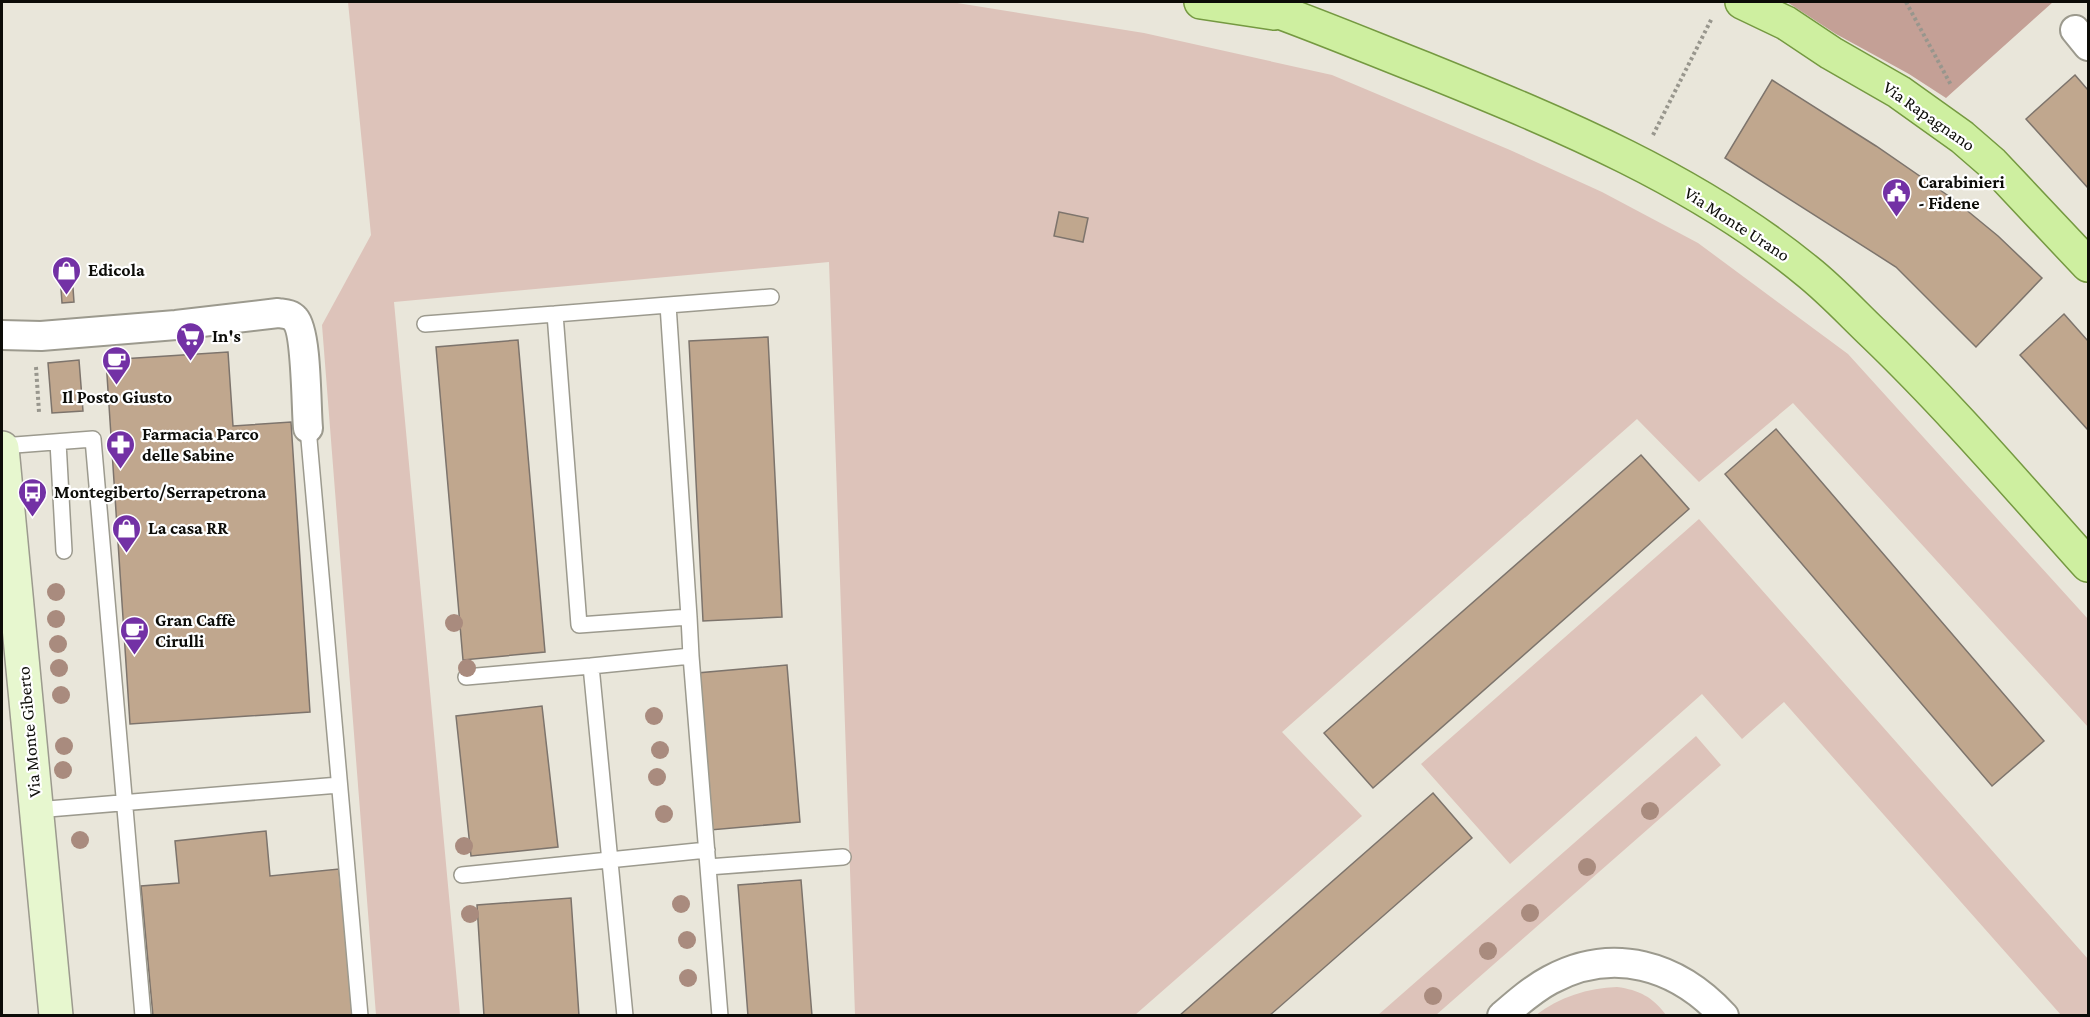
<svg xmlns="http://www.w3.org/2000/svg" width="2090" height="1017" viewBox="0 0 2090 1017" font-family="'Crimson Pro',serif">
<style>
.green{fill:#ddc3ba}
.forest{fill:#c4a096}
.building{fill:#c0a78e;stroke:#7d746c;stroke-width:1.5}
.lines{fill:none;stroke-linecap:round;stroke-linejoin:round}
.lane-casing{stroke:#9c9a8e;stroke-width:18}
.street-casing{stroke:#9c9a8e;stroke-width:32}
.secondary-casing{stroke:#9c9a8e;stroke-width:36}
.primary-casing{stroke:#759941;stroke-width:36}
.path{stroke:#98968d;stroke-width:4;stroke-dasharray:3 3;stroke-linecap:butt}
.lane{stroke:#fff;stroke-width:15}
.street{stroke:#fff;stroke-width:28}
.secondary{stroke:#e7f7cf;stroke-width:33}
.primary{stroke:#ceefa0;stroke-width:33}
.tree{fill:#a98b7e}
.labels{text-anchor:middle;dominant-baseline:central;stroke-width:4.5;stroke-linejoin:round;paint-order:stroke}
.street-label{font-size:18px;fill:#0c0c08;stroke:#fff}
.poi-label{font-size:18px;font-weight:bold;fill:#0c0c08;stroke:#fff;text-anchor:start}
</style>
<rect width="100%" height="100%" fill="#e9e6da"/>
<!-- green -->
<path class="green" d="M348,2H951L1144,33L1332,75L1510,150L1602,192L1698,243L1848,354L2088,619V727L1793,403L1699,482L1637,419L1282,732L1362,816L1135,1015H855L829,262L394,302L460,1015H376L322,325L371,235Z
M1699,519L2088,959V1015H2061L1784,702L1742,739L1702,694L1510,864L1421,764Z
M1696,736L1721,765L1436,1015H1378Z
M1617,987C1639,990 1653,997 1666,1015H1536C1559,997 1588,988 1617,987Z"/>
<!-- forest -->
<path class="forest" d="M1787,2H2053L1946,98L1909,74L1836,34Z"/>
<!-- building -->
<path class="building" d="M2075,75L2088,90V188L2026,119Z
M1772,80L1876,146L1953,199L1998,236L2042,278L1976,347L1896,267L1725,158Z
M1059,212L1088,218L1083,242L1054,236Z
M73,288L74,302L62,303L61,289Z
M2064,314L2088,341V430L2020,355Z
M768,337L782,617L703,621L689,341Z
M518,340L545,652L463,660L436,347Z
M228,352L233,426L291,422L310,712L130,724L106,360Z
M79,360L83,411L52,413L48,363Z
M1776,429L2044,741L1992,786L1725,474Z
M1641,455L1689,509L1373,788L1324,733Z
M787,665L800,822L710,830L697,673Z
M542,706L558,847L471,856L456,716Z
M1433,793L1472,838L1269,1016H1179Z
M266,831L270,876L339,869L353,1016H153L141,886L179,883L175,841Z
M801,880L812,1016H748L738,885Z
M571,898L579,1016H484L477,905Z"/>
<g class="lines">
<defs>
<path id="lane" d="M668,305L771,297
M425,324L555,314
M308,428L360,1016
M58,442L64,551
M2,446L93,439L143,1016
M689,617L579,625L555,314L668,305L689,617L691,656
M466,677L591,666
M36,810L339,785
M708,867L843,857
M462,875L707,850
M625,1016L591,666L691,656L720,1016"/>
<path id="street" d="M2075,30L2088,46
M2,335L41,336L176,325L278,313C285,314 291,314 295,319C307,332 306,408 308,428
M1502,1016C1517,1003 1533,989 1550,980C1613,946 1677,965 1724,1016"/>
<path id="secondary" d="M2,448L56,1016"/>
<path id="primary" d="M1201,2L1274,13
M1252,2C1312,23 1371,48 1430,71C1561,124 1696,180 1807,271C1831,290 1852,313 1874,334C1950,407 2018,487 2088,565
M1742,2L1786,23L1831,53L1899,92L1962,137L1992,163L2088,265"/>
</defs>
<!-- lane casing -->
<use href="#lane" class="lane-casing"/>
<!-- street casing -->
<use href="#street" class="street-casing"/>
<!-- secondary casing -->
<use href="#secondary" class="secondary-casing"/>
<!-- primary casing -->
<use href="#primary" class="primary-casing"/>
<!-- path -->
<path class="path" d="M1906,2L1951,85
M1653,135L1712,18
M36,367L39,412"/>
<!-- lane -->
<use href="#lane" class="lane"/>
<!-- street -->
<use href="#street" class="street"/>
<!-- secondary -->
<use href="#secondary" class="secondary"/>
<!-- primary -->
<use href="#primary" class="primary"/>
</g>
<!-- trees -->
<g class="tree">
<circle cx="56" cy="592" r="9"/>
<circle cx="56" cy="619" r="9"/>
<circle cx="454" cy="623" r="9"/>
<circle cx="58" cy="644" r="9"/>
<circle cx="59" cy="668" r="9"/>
<circle cx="467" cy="668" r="9"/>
<circle cx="61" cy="695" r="9"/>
<circle cx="654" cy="716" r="9"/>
<circle cx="64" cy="746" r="9"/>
<circle cx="660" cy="750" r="9"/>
<circle cx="63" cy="770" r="9"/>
<circle cx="657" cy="777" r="9"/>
<circle cx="1650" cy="811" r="9"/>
<circle cx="664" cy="814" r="9"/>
<circle cx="80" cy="840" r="9"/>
<circle cx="464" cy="846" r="9"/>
<circle cx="1587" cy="867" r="9"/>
<circle cx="681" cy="904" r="9"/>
<circle cx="1530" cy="913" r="9"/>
<circle cx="470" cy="914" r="9"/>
<circle cx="687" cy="940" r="9"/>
<circle cx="1488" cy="951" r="9"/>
<circle cx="688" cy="978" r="9"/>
<circle cx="1433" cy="996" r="9"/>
</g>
<!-- icons -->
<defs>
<symbol id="civic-pin" viewBox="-11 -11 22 30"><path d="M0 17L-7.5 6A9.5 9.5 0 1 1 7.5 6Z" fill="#7331a5" stroke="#fff"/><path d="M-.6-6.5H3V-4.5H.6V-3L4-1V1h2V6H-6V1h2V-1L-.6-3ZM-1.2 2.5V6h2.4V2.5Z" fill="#fff"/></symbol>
<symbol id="shop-pin" viewBox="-11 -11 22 30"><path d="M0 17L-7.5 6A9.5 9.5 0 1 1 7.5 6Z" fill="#7331a5" stroke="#fff"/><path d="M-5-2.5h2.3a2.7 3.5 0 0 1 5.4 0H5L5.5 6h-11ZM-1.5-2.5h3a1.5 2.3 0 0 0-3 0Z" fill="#fff"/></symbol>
<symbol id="supermarket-pin" viewBox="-11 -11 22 30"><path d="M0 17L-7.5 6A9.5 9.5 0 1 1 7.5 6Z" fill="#7331a5" stroke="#fff"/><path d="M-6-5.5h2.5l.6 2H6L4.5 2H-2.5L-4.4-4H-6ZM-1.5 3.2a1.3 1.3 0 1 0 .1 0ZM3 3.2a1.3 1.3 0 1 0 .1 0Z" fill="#fff"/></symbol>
<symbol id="cafe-pin" viewBox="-11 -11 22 30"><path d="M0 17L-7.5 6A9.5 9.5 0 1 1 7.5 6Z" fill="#7331a5" stroke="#fff"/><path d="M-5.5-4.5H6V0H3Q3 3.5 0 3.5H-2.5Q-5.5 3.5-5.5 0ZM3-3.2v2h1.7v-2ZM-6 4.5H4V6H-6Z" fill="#fff"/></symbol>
<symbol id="pharmacy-pin" viewBox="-11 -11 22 30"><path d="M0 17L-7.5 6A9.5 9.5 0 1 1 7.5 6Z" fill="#7331a5" stroke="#fff"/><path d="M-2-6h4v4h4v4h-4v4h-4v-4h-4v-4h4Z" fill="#fff"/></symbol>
<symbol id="bus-pin" viewBox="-11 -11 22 30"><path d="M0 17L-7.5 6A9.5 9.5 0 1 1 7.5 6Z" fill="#7331a5" stroke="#fff"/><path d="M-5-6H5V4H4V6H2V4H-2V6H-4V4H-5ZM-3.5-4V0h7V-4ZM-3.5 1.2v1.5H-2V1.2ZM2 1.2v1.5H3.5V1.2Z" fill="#fff"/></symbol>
</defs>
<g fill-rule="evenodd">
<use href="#civic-pin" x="1880" y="176" width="33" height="45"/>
<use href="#shop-pin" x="50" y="254" width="33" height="45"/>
<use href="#supermarket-pin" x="174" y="320" width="33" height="45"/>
<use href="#cafe-pin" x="100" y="344" width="33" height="45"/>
<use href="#pharmacy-pin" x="104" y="428" width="33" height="45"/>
<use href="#bus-pin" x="16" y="476" width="33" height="45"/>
<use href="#shop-pin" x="110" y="512" width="33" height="45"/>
<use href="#cafe-pin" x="118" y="614" width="33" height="45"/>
</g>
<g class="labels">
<!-- street labels -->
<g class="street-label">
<text transform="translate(1929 116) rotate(35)">Via Rapagnano</text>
<text transform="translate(1737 224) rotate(33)">Via Monte Urano</text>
<text transform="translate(29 732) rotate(-95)">Via Monte Giberto</text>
</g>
<!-- poi labels -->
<g class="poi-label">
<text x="1918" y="182">Carabinieri<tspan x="1918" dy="21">- Fidene</tspan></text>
<text x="88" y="270">Edicola</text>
<text x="212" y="336">In's</text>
<text x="117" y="397" text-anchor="middle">Il Posto Giusto</text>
<text x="142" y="434">Farmacia Parco<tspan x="142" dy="21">delle Sabine</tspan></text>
<text x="54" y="492">Montegiberto/Serrapetrona</text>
<text x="148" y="528">La casa RR</text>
<text x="155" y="620">Gran Caffè<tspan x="155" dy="21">Cirulli</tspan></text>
</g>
</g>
<!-- border -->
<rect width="2090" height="1017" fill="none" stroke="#0c0c08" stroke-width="6"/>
</svg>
